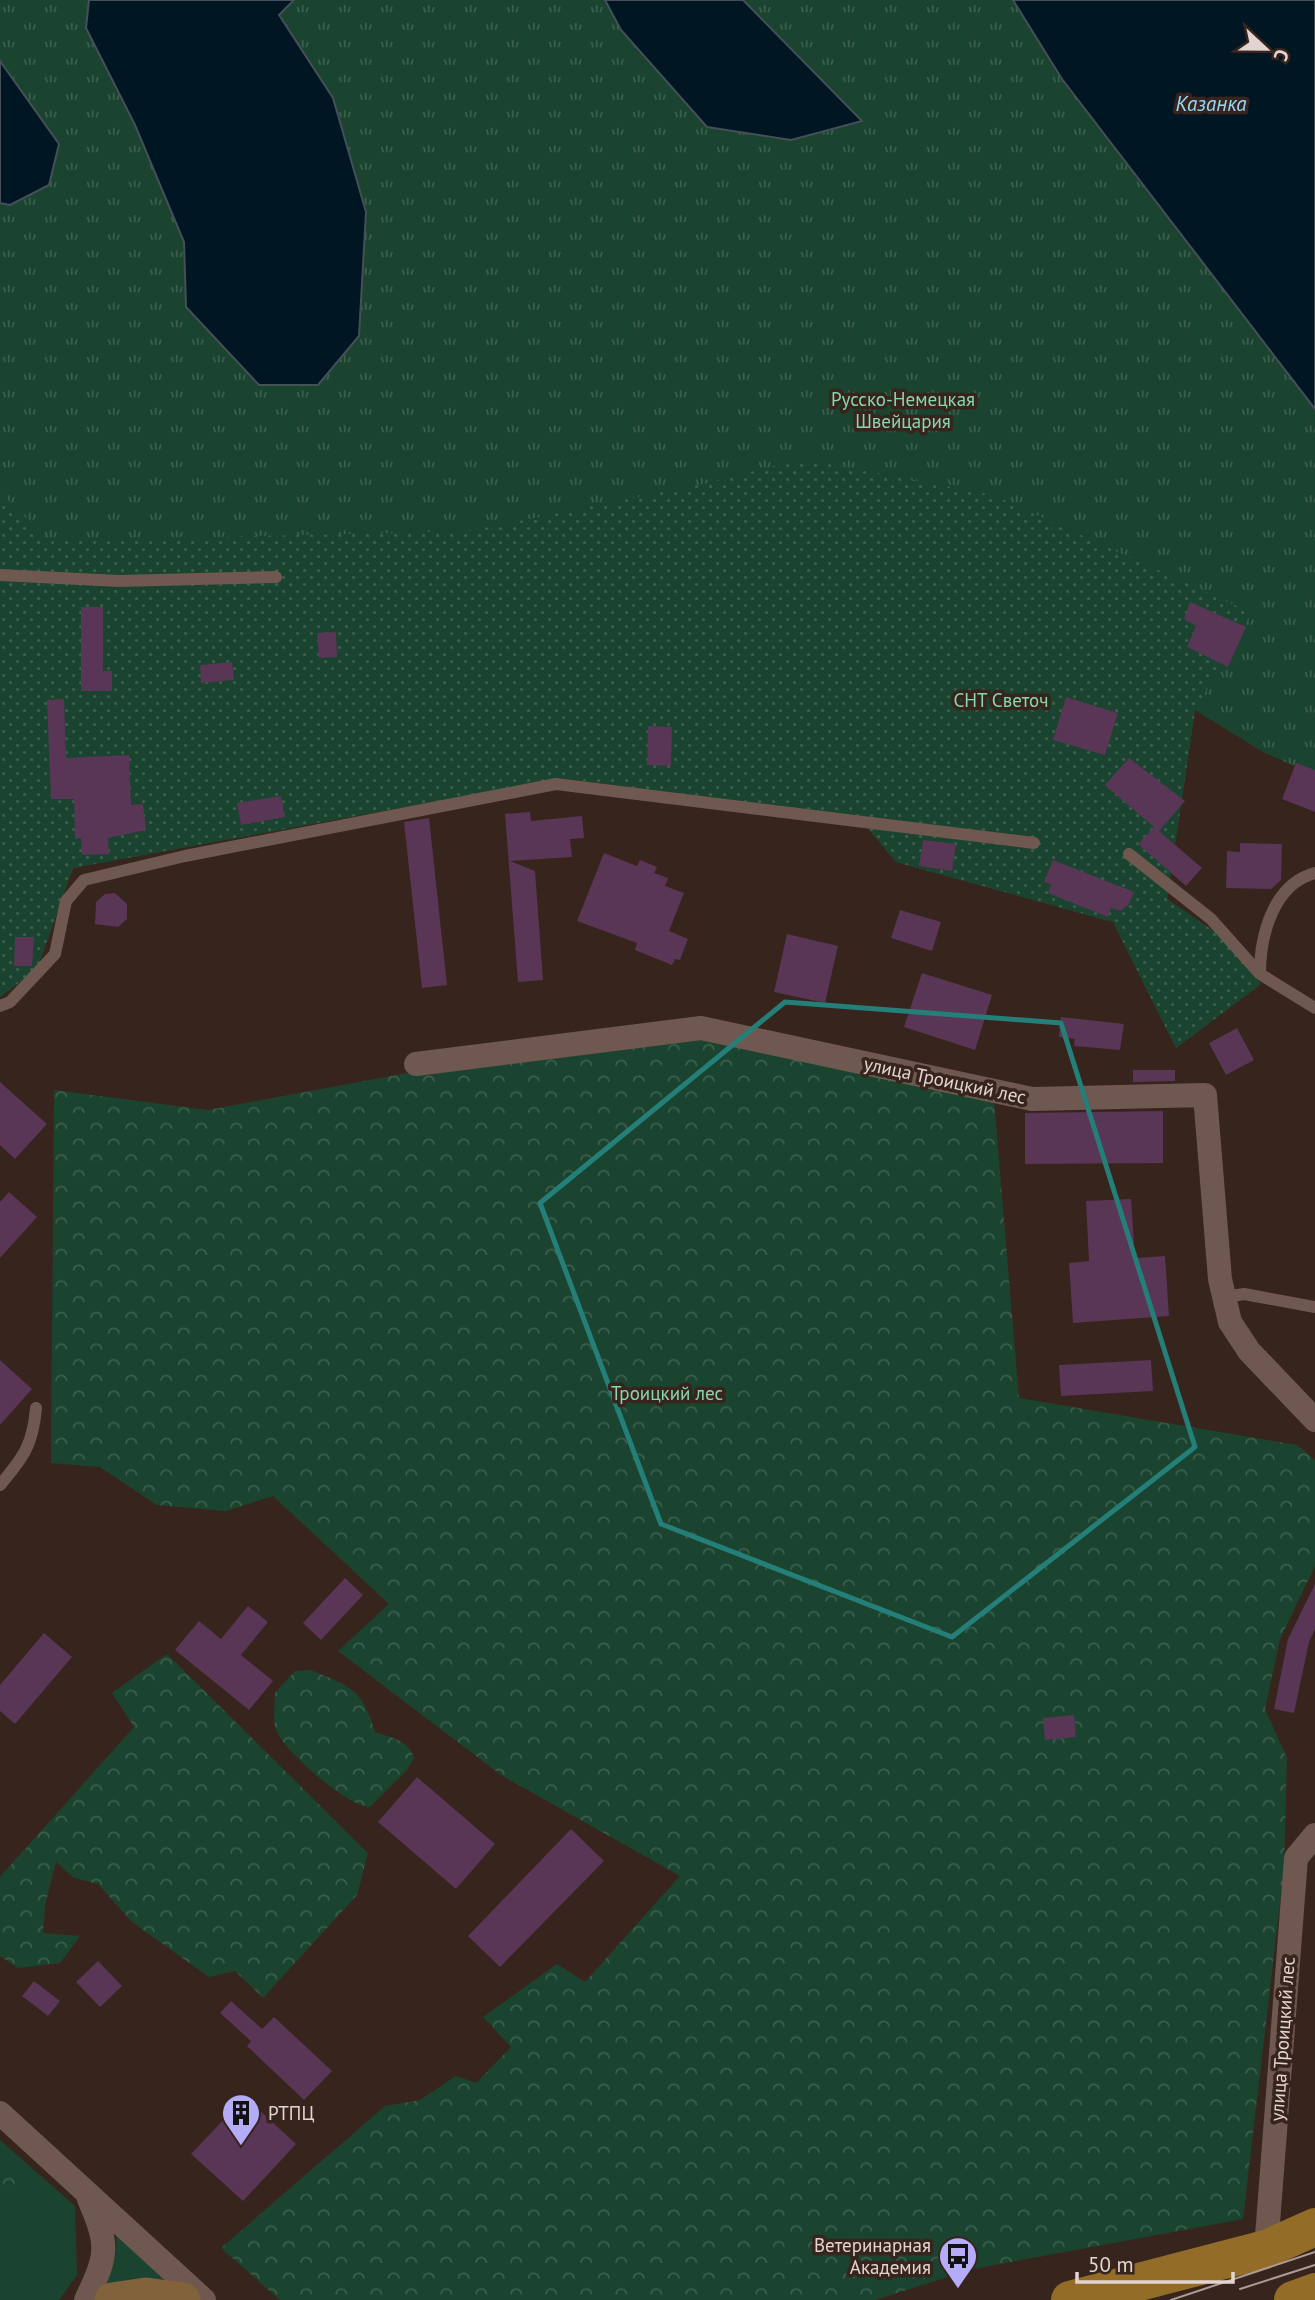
<svg xmlns="http://www.w3.org/2000/svg" width="1315" height="2300" viewBox="0 0 1315 2300" font-family="'PT Sans',sans-serif">
<style>
.grass{fill:#1b4430}
.forest{fill:url(#forest-crowns)}
.park{fill:url(#park-tufts)}
.garden{fill:url(#garden-dots)}
.water{fill:#001623;stroke:#444f57;stroke-width:2}
.building{fill:#593556}
.lines{fill:none;stroke-linecap:round;stroke-linejoin:round}
.lane{stroke:#6e584f;stroke-width:12}
.street{stroke:#6e584f;stroke-width:24}
.secondary{stroke:#81623b;stroke-width:35}
.primary{stroke:#936d27;stroke-width:38}
.tram{stroke:#ac9c97;stroke-width:2}
.marked{fill:none;stroke:#247f78;stroke-width:5;stroke-linejoin:round}
.labels{text-anchor:middle;dominant-baseline:central;stroke-width:7;stroke-linejoin:round;paint-order:stroke}
.park-label{font-size:19px;fill:#86d8ae;stroke:#37241d}
.street-label{font-size:19px;fill:#e2d4d0;stroke:#37241d}
.poi-label{font-size:19px;fill:#e2d4d0;stroke:#37241d;text-anchor:start}
.water-label{font-size:21px;font-style:italic;fill:#96d9f9;stroke:#37241d}
</style>
<defs>
<pattern id="forest-crowns" width="20" height="18" patternUnits="userSpaceOnUse" patternTransform="scale(1.75)"><rect width="20" height="18" fill="#1b4430"/><path d="M2 6a3 3 0 1 1 6 0M12 15a3 3 0 1 1 6 0" fill="none" stroke="#3c5e4d"/></pattern>
<pattern id="park-tufts" width="24" height="20" patternUnits="userSpaceOnUse" patternTransform="scale(1.75)"><rect width="24" height="20" fill="#1b4430"/><path d="M3 7l-1-3M5 7V3M7 7l1-3M15 17l-1-3M17 17v-4M19 17l1-3" fill="none" stroke="#3c5e4d"/></pattern>
<pattern id="garden-dots" width="8" height="8" patternUnits="userSpaceOnUse" patternTransform="scale(1.75)"><rect width="8" height="8" fill="#1b4430"/><path d="M2 2h.1M6 6h.1" fill="none" stroke="#3c5e4d" stroke-width="1.8" stroke-linecap="round"/></pattern>
</defs>
<rect width="100%" height="100%" fill="#37241d"/>
<!-- grass -->
<path class="grass" d="M0,2140L75,2206L77,2275L59,2300H0Z
M116,2233L172,2284L101,2289C112,2270 118,2256 116,2233Z"/>
<!-- forest -->
<path class="forest" d="M694,1036L994,1101L1019,1398L1297,1445L1315,1460V1566L1280,1639L1265,1709L1287,1758L1284,1869L1243,2219L973,2269L875,2300H280L221,2248L385,2106L420,2100L456,2076L476,2083L511,2047L483,2017L557,1964L585,1982L680,1876L501,1775L338,1651L389,1604L273,1496L226,1511L157,1505L100,1467L51,1463L54,1090L208,1110L407,1073Z
M167,1654L368,1853L357,1895L263,1998L235,1971L209,1977L132,1922L98,1884L74,1878L56,1862L45,1905L43,1933L80,1936L60,1963L18,1968L0,1956V1877L134,1727L112,1693Z
M310,1670C351,1686 362,1689 375,1732C391,1738 408,1739 414,1758L407,1770L370,1807C346,1806 286,1752 277,1732C272,1721 275,1705 275,1693L295,1671Z
M0,2155L24,2173L23,2185L8,2188L0,2183Z"/>
<!-- park -->
<path class="park" d="M0,0H1315V775L1263,752L1195,710L1167,899L1218,934L1261,984L1176,1048L1113,922L896,862L860,819L562,778L73,868L37,969L0,997Z"/>
<!-- garden -->
<path class="garden" d="M802,459L993,495L1252,613L1195,710L1167,899L1218,934L1261,984L1176,1048L1113,922L896,862L860,819L562,778L73,868L37,969L0,997V492L49,541L469,531L707,483Z"/>
<!-- water -->
<path class="water" d="M89,0H294L279,15L333,98L366,212L359,336L318,385H259L186,307L184,242L135,125L86,28Z
M605,0H743L862,121L791,140L707,127L621,30Z
M1013,0H1315V409L1062,79Z
M0,61L59,144L49,185L10,205L0,203Z"/>
<!-- building -->
<path class="building" d="M1190,602L1246,627L1228,667L1187,647L1196,626L1184,619Z
M81,607H103V671H112V691H81Z
M336,632L337,657L319,658L317,633Z
M232,662L234,680L201,683L200,665Z
M1066,697L1118,713L1105,755L1053,740Z
M64,699L66,758L129,755L131,805L143,804L146,830L108,838L109,854L82,855L81,838L75,839L74,799H51L47,700Z
M648,726L672,727L671,766L647,765Z
M1129,758L1185,801L1159,831L1202,868L1186,886L1138,844L1154,827L1105,785Z
M1296,763L1315,770V812L1282,799Z
M281,796L285,817L241,825L237,803Z
M530,812L531,821L582,816L584,838L570,839L572,857L510,861L535,871L543,980L518,982L505,814Z
M429,818L447,985L422,988L404,822Z
M923,840L956,844L952,871L919,866Z
M1240,843L1282,844L1281,880L1271,889L1226,888L1227,851L1240,852Z
M604,853L637,866L640,860L657,867L654,873L668,878L665,886L684,893L669,931L688,939L680,960L675,959L672,965L635,950L637,943L577,921Z
M1053,860L1134,892L1129,904L1121,911L1111,908L1108,917L1048,893L1051,884L1044,882Z
M115,893L127,904V919L118,927L95,924L96,902L105,894Z
M900,910L941,922L932,951L891,938Z
M787,934L838,946L825,1003L774,992Z
M15,937H34L32,966H14Z
M922,973L992,995L975,1050L904,1027Z
M1061,1017L1124,1024L1120,1050L1074,1046L1075,1039L1059,1037Z
M1237,1028L1254,1060L1226,1075L1209,1043Z
M1133,1070H1175V1081L1133,1082Z
M0,1082L47,1124L15,1159L0,1145Z
M1163,1111V1163L1025,1164V1113Z
M9,1192L37,1217L0,1258V1202Z
M1131,1199L1135,1258L1165,1256L1169,1316L1073,1323L1069,1263L1089,1261L1086,1201Z
M0,1360L32,1389L0,1425Z
M1151,1360L1153,1391L1061,1396L1059,1365Z
M345,1578L363,1595L321,1640L303,1623Z
M1315,1584V1629L1309,1642L1294,1713L1274,1709L1288,1639Z
M248,1606L268,1622L241,1655L273,1681L249,1710L175,1650L199,1621L221,1639Z
M44,1633L72,1657L15,1724L0,1711V1685Z
M1074,1715L1076,1737L1045,1740L1043,1718Z
M417,1777L495,1844L456,1889L378,1822Z
M571,1829L604,1861L500,1967L468,1936Z
M98,1961L122,1986L100,2007L76,1982Z
M34,1981L60,2001L48,2016L22,1996Z
M231,2001L262,2029L274,2017L332,2071L304,2100L247,2046L251,2041L220,2013Z
M245,2097L296,2144L243,2201L191,2154Z"/>
<g class="lines">
<!-- lane -->
<path class="lane" d="M0,575L119,581L276,577
M1129,854L1211,919L1260,974
M1315,873C1273,884 1260,936 1260,974L1315,1008
M0,1006L10,1002L55,954L66,901L84,880L185,856L556,784L1034,843
M1225,1297L1244,1294L1315,1307
M0,1485C23,1458 33,1445 36,1408"/>
<!-- street -->
<path class="street" d="M416,1064L701,1028L1032,1099L1205,1095L1220,1279L1230,1322L1249,1351L1315,1420
M0,2113L204,2300
M1266,2249L1296,1858L1315,1835
M86,2300C108,2254 109,2246 89,2199"/>
<!-- secondary -->
<path class="secondary" d="M112,2300L146,2295L183,2300"/>
<!-- primary -->
<path class="primary" d="M1070,2300L1266,2249L1315,2227
M1293,2300L1315,2292"/>
<!-- tram -->
<path class="tram" d="M1240,2289L1315,2265
M1171,2300L1315,2252"/>
</g>
<!-- marked area -->
<path class="marked" d="M785,1002L1061,1023L1195,1447L952,1637L661,1524L540,1203Z"/>
<!-- icons -->
<defs>
<symbol id="building-pin" viewBox="-11 -11 22 30"><path d="M0 17L-7.5 6A9.5 9.5 0 1 1 7.5 6Z" fill="#b5acf8" stroke="#37241d"/><path d="M-4-6H4V6H1V3H-1V6H-4ZM-2.5-4.3h1.7v1.8h-1.7ZM.8-4.3h1.7v1.8H.8ZM-2.5-1h1.7V.8h-1.7ZM.8-1h1.7V.8H.8Z" fill="#111"/></symbol>
<symbol id="bus-pin" viewBox="-11 -11 22 30"><path d="M0 17L-7.5 6A9.5 9.5 0 1 1 7.5 6Z" fill="#b5acf8" stroke="#37241d"/><path d="M-5-6H5V4H4V6H2V4H-2V6H-4V4H-5ZM-3.5-4V0h7V-4ZM-3.5 1.2v1.5H-2V1.2ZM2 1.2v1.5H3.5V1.2Z" fill="#111"/></symbol>
</defs>
<g fill-rule="evenodd">
<use href="#building-pin" x="219" y="2091" width="44" height="60"/>
<use href="#bus-pin" x="936" y="2234" width="44" height="60"/>
</g>
<g class="labels">
<!-- park labels -->
<g class="park-label">
<text x="903" y="399">Русско-Немецкая<tspan x="903" dy="22">Швейцария</tspan></text>
<text x="1001" y="700">СНТ Светоч</text>
<text x="667" y="1393">Троицкий лес</text>
</g>
<!-- street labels -->
<g class="street-label">
<text transform="translate(945 1080) rotate(12)">улица Троицкий лес</text>
<text transform="translate(1282 2039) rotate(-86)">улица Троицкий лес</text>
</g>
<!-- poi labels -->
<g class="poi-label">
<text x="268" y="2113">РТПЦ</text>
<text x="931" y="2245" text-anchor="end">Ветеринарная<tspan x="931" dy="22">Академия</tspan></text>
</g>
<!-- water labels -->
<g class="water-label">
<text x="1211" y="103">Казанка</text>
</g>
</g>
<!-- north arrow -->
<g transform="translate(1266 49) rotate(112)" stroke="#37241d" stroke-width="5" paint-order="stroke">
<path d="M0-5L12 26L0 18L-12 26Z" fill="#e2d4d0"/>
<text y="-10" font-size="19" font-weight="bold" text-anchor="middle" fill="#e2d4d0">С</text>
</g>
<!-- scale -->
<path d="M1077 2272v10h156v-10" fill="none" stroke="#e2d4d0" stroke-width="3.5"/>
<text x="1088" y="2272" font-size="21" fill="#e2d4d0" stroke="#37241d" stroke-width="5" paint-order="stroke">50 m</text>
</svg>
